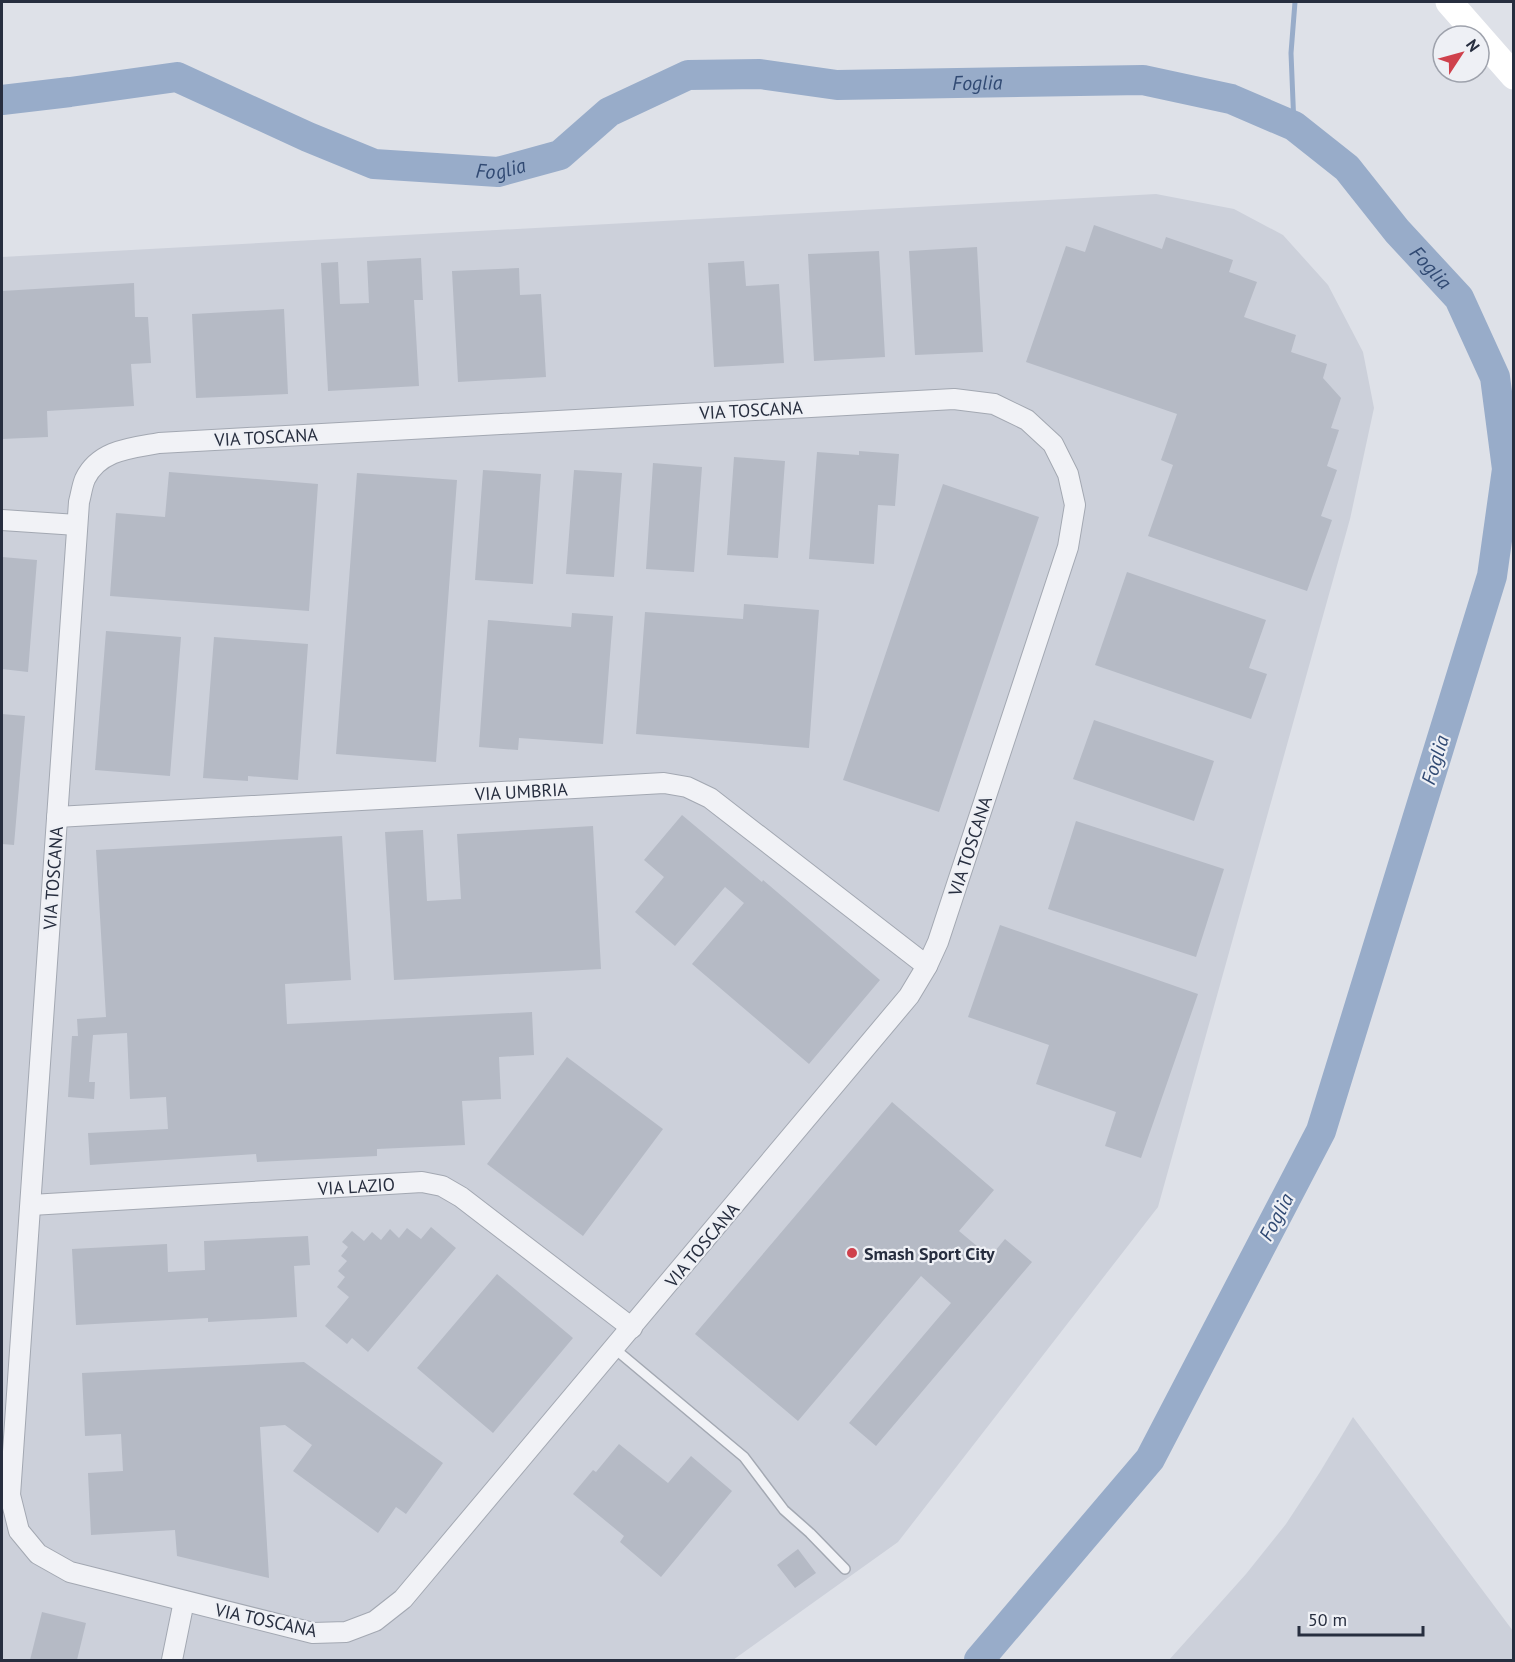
<svg xmlns="http://www.w3.org/2000/svg" width="1515" height="1662" viewBox="0 0 1515 1662" font-family="'PT Sans',sans-serif">
<style>
.built{fill:#ccd0da}
.lines{fill:none;stroke-linecap:round;stroke-linejoin:round}
.stream{stroke:#98acc9;stroke-width:5}
.river{stroke:#98acc9;stroke-width:30}
.building{fill:#b5bac5}
.lane-casing{stroke:#a3a8b2;stroke-width:12}
.street-casing{stroke:#a3a8b2;stroke-width:22}
.lane{stroke:#f1f2f6;stroke-width:9}
.street{stroke:#f1f2f6;stroke-width:20}
.secondary{stroke:#fff;stroke-width:27}
.poi-dot{fill:#cf414c;stroke:#eef0f5;stroke-width:2}
.labels{text-anchor:middle;dominant-baseline:central;stroke-width:4.5;stroke-linejoin:round;paint-order:stroke}
.street-label{font-size:18px;fill:#272e3f;stroke:#eef0f5}
.poi-label{font-size:18px;font-weight:bold;fill:#272e3f;stroke:#eef0f5;text-anchor:start}
.water-label{font-size:20px;font-style:italic;fill:#314a73;stroke:#eef0f5}
</style>
<rect width="100%" height="100%" fill="#dee1e8"/>
<!-- built -->
<path class="built" d="M1156,194L1234,209L1283,235L1328,285L1363,352L1374,408L1350,519L1158,1207L898,1542L733,1660H2V257Z
M1353,1417L1513,1631V1660H1169L1246,1574L1286,1524L1320,1472Z"/>
<g class="lines">
<!-- stream -->
<path class="stream" d="M1294,126L1291,53L1295,2"/>
<!-- river -->
<path class="river" id="s1" d="M2,100L70,92L177,77L308,137L374,164L498,172L560,155L609,112L688,75L760,74L837,85L1143,80L1231,99L1294,126L1347,168L1397,231L1459,298L1495,377L1507,469L1492,576L1321,1131L1150,1459L979,1660"/>
</g>
<!-- building -->
<path class="building" d="M1094,225L1162,249L1166,237L1233,260L1229,272L1257,282L1244,317L1296,335L1291,352L1327,364L1323,378L1341,398L1331,428L1339,430L1327,466L1337,470L1321,516L1332,520L1307,591L1148,536L1173,465L1161,460L1177,414L1026,362L1066,246L1085,252Z
M977,247L983,352L915,355L909,251Z
M879,251L885,357L814,361L808,254Z
M421,258L423,300H414L419,386L328,391L321,263L338,262L340,304L369,303L367,261Z
M744,261L746,286L779,284L784,363L714,367L708,263Z
M519,268L520,295L541,294L546,377L458,382L452,271Z
M134,283L135,317H148L151,363L131,364L134,406L47,411L48,437L2,439V291Z
M284,309L288,394L196,398L192,314Z
M859,451L899,454L895,506L878,505L874,564L809,559L817,452L859,455Z
M734,457L785,461L778,558L727,555Z
M653,463L702,467L694,572L646,569Z
M483,470L541,474L533,584L475,580Z
M574,470L622,473L614,577L566,574Z
M169,472L318,484L309,611L110,596L116,513L165,517Z
M357,473L457,480L436,762L336,754Z
M943,484L1039,517L939,812L843,780Z
M2,557L37,560L28,672L2,669Z
M1127,572L1266,620L1249,668L1267,674L1251,719L1095,665Z
M744,604L819,610L809,748L636,734L645,612L743,619Z
M572,613L613,616L603,744L519,738L518,750L479,747L488,620L571,627Z
M106,631L181,637L170,776L95,770Z
M214,637L308,644L298,780L248,776V781L203,778Z
M2,714L25,716L14,845L2,844Z
M1094,720L1214,761L1194,821L1073,779Z
M682,815L762,882L763,880L880,980L809,1064L692,964L744,903L725,887L675,946L635,912L664,877L644,860Z
M1076,821L1224,869L1196,957L1048,909Z
M593,826L601,969L394,980L385,832L423,830L427,901L461,899L457,834Z
M342,836L351,980L285,984L287,1024L532,1012L534,1055L499,1057L501,1099L462,1101L465,1145L377,1149V1156L257,1162L256,1154L90,1165L88,1133L168,1129L166,1097L130,1099L127,1033L93,1035L89,1082H95L94,1099L68,1097L72,1036H78L77,1019L106,1017L96,850Z
M1000,925L1198,994L1141,1158L1105,1146L1116,1112L1036,1084L1049,1045L968,1017Z
M567,1057L663,1129L583,1236L487,1164Z
M892,1102L994,1190L959,1231L990,1257L1005,1239L1032,1262L876,1446L849,1423L951,1303L921,1276L798,1421L695,1334Z
M431,1227L456,1248L368,1352L352,1338L347,1344L325,1326L349,1297L337,1287L345,1277L338,1271L347,1261L341,1256L348,1247L342,1242L352,1231L364,1241L372,1232L381,1240L390,1229L399,1238L407,1228L421,1239Z
M308,1236L310,1265L294,1266L297,1317L208,1322V1318L76,1325L72,1249L167,1244L168,1272L205,1270L204,1241Z
M497,1274L573,1338L493,1433L417,1368Z
M304,1362L443,1463L406,1514L396,1507L378,1533L293,1471L312,1445L285,1425L260,1427L269,1578L177,1556L175,1530L91,1535L88,1473L123,1471L121,1434L85,1436L82,1373Z
M619,1444L668,1483L691,1456L732,1491L661,1577L620,1542L624,1536L573,1494L593,1470L596,1472Z
M798,1549L816,1573L795,1588L777,1565Z
M42,1612L86,1623L77,1660H30Z"/>
<g class="lines">
<defs>
<path id="lane" d="M615,1349L744,1457L784,1510L810,1533L845,1569"/>
<g id="street">
<path d="M954,399L994,404L1027,420L1053,444L1068,474L1075,505L1068,547L938,942L927,966L909,996L403,1599L375,1621L346,1632L313,1633L70,1572L38,1554L19,1531L10,1495L79,502C81,495 82,486 85,479C99,450 131,448 159,443Z"/>
<path d="M2,520L77,525"/>
<path id="s2" d="M57,817L664,783L687,787L710,798L927,966"/>
<path id="s3" d="M31,1205L422,1182L442,1186L461,1197L632,1328"/>
<path d="M172,1660L184,1601"/>
</g>
</defs>
<!-- lane casing -->
<use href="#lane" class="lane-casing"/>
<!-- street casing -->
<use href="#street" class="street-casing"/>
<!-- lane -->
<use href="#lane" class="lane"/>
<!-- street -->
<use href="#street" class="street"/>
<!-- secondary -->
<path class="secondary" d="M1449,2L1514,76"/>
</g>
<!-- markers -->
<circle class="poi-dot" cx="852" cy="1253" r="6"/>
<g class="labels">
<!-- street labels -->
<g class="street-label">
<text transform="translate(751 410) rotate(-3)">VIA TOSCANA</text>
<text transform="translate(266 437) rotate(-3)">VIA TOSCANA</text>
<text stroke="none"><textPath href="#s2" startOffset="465">VIA UMBRIA</textPath></text>
<text transform="translate(970 846) rotate(-72)">VIA TOSCANA</text>
<text transform="translate(53 878) rotate(-86)">VIA TOSCANA</text>
<text stroke="none"><textPath href="#s3" startOffset="326">VIA LAZIO</textPath></text>
<text transform="translate(702 1245) rotate(-50)">VIA TOSCANA</text>
<text transform="translate(266 1620) rotate(12)">VIA TOSCANA</text>
</g>
<!-- poi labels -->
<g class="poi-label">
<text x="864" y="1253">Smash Sport City</text>
</g>
<!-- water labels -->
<g class="water-label">
<text stroke="none"><textPath href="#s1" startOffset="1023">Foglia</textPath></text>
<text stroke="none"><textPath href="#s1" startOffset="519">Foglia</textPath></text>
<text stroke="none"><textPath href="#s1" startOffset="1545">Foglia</textPath></text>
<text transform="translate(1435 760) rotate(-73)">Foglia</text>
<text transform="translate(1276 1217) rotate(-62)">Foglia</text>
</g>
</g>
<!-- border -->
<rect width="1515" height="1662" fill="none" stroke="#272e3f" stroke-width="6"/>
<!-- north arrow -->
<g transform="translate(1461 54) rotate(54)"><circle r="28" fill="#eef0f5" stroke="#9ea2ac" stroke-width="1.5"/>
<path d="M0-4.5L10 22L0 15L-10 22Z" fill="#cf414c"/>
<text y="-9" font-size="16" font-weight="bold" text-anchor="middle" fill="#272e3f">N</text>
</g>
<!-- scale -->
<path d="M1299 1626v9h124v-9" fill="none" stroke="#272e3f" stroke-width="3"/>
<text x="1308" y="1626" font-size="18" fill="#272e3f" stroke="#eef0f5" stroke-width="4.5" paint-order="stroke">50 m</text>
</svg>
